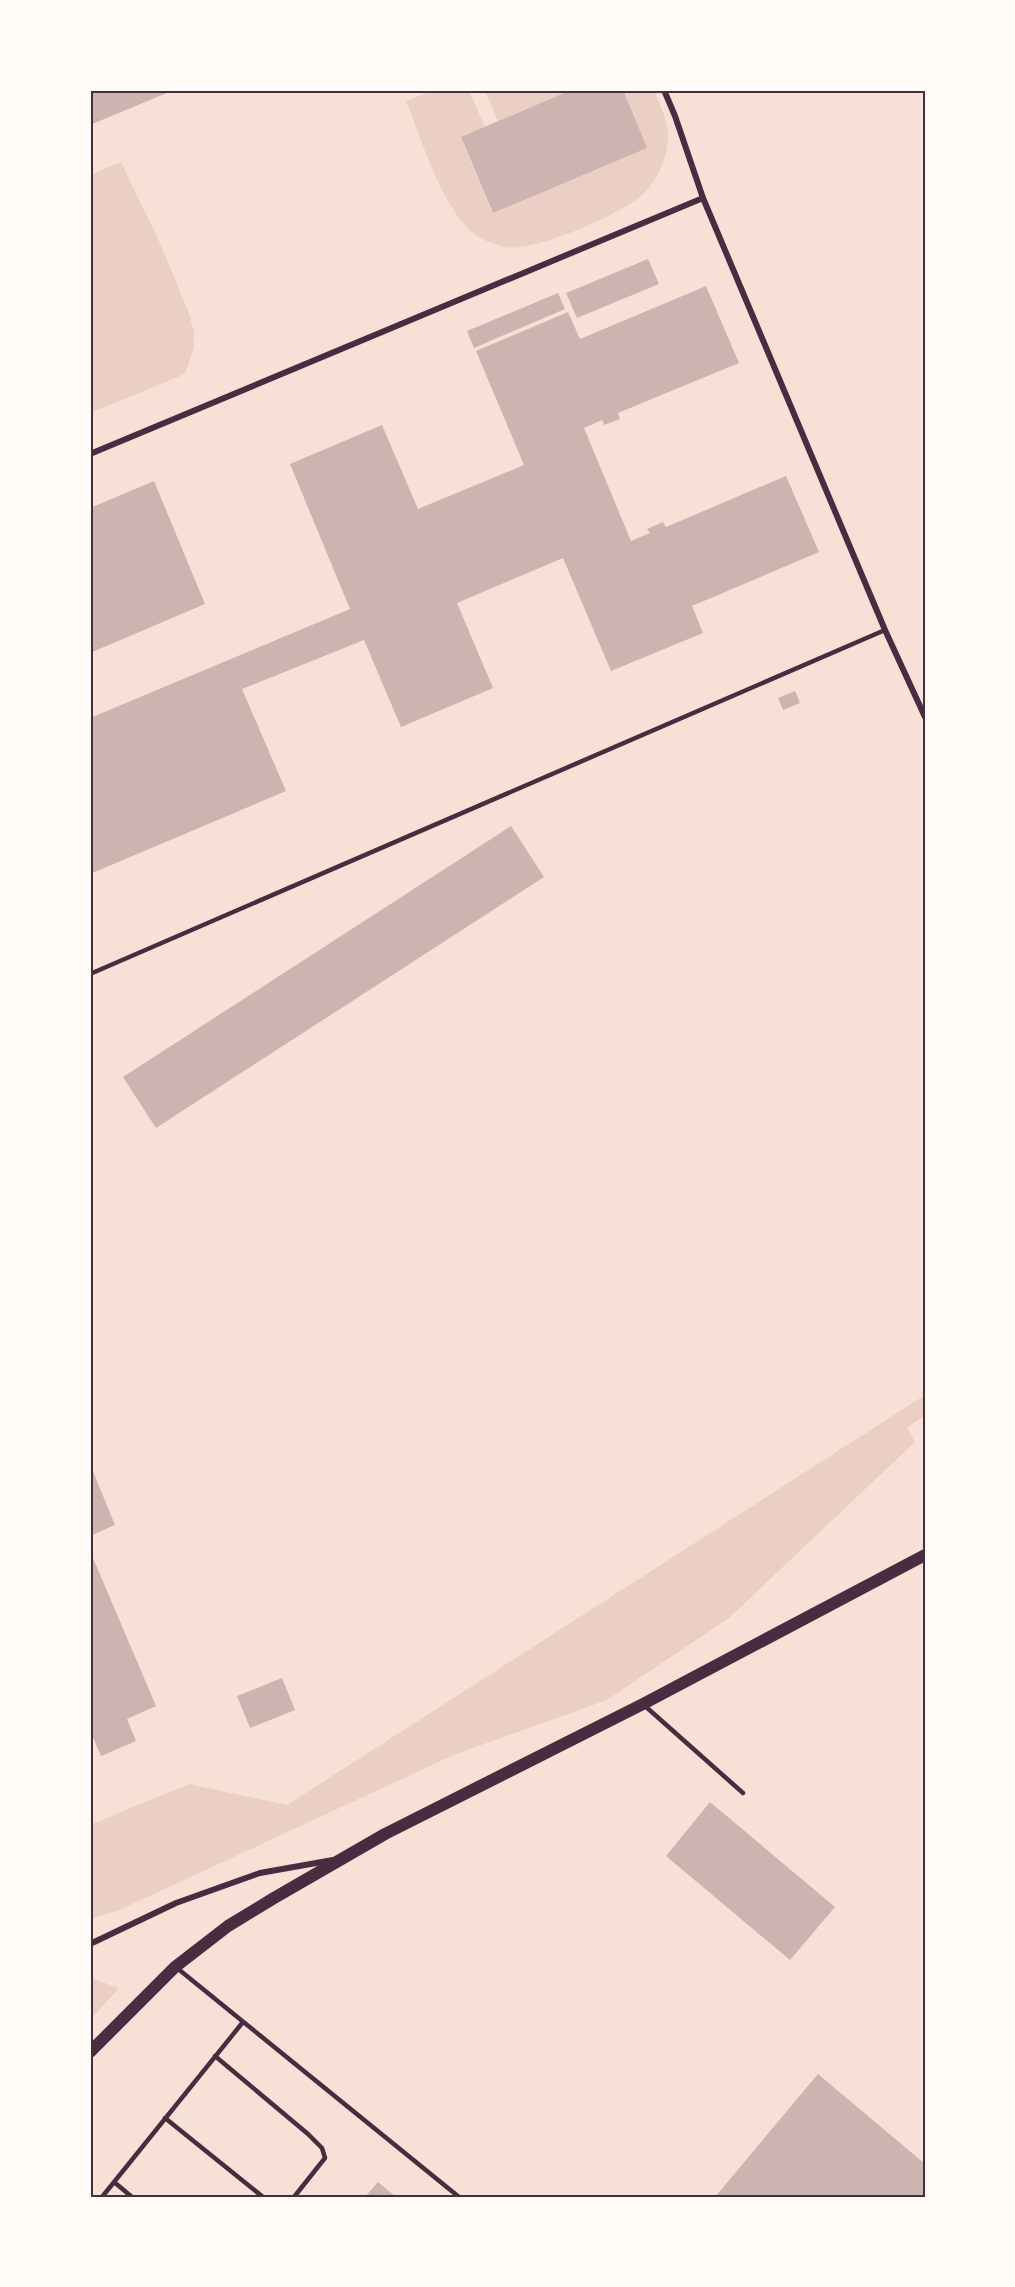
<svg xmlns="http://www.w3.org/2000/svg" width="1015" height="2287" viewBox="0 0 1015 2287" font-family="'Nunito Sans',sans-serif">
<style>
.green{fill:#ebcfc5}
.building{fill:#ccb4b1}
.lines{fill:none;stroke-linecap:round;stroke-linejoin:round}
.service{stroke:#4a2c40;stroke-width:4.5}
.minor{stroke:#4a2c40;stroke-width:6}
.secondary{stroke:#4a2c40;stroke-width:12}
.neatline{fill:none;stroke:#4a2c40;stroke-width:2}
</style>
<rect width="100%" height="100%" fill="#f7e1d7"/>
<!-- green -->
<path class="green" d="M435,90H469L485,127L461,138L492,212L645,148L621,90H654C660,105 670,125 668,142C666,160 656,183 642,195C619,215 534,253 504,247C497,245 488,242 482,239C445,219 422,140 406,101Z
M485,90H571L498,121Z
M121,162L159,241L188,311L194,331V348L185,374L90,413V175Z
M925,1395V1415L907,1428L915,1442L729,1618L607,1700L456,1754L117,1911L90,1919V1825L189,1784L287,1805Z
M94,1979L119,1988L90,2020V1980Z"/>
<!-- building -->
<path class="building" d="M90,90H174L90,125Z
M571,90H623L647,148L493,213L461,137Z
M648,259L659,284L577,318L566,293Z
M706,286L739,363L618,413L620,419L604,425L602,420L584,428L631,541L650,533L647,529L663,522L666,527L786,476L819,552L692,606L703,633L611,671L563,558L457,603L493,688L401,727L364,640L242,689L286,791L90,874V718L350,609L290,464L382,425L418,509L524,465L476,351L568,312L580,339Z
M558,293L565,309L474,348L467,331Z
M154,481L205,604L90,653V508Z
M795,691L800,703L783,710L778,698Z
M511,826L544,877L156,1128L123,1077Z
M90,1464L115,1525L90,1536Z
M90,1551L156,1706L127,1719L136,1741L101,1756L92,1735H90Z
M282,1678L295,1710L250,1728L237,1696Z
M710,1802L835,1907L790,1960L666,1856Z
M818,2074L925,2164V2194L923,2197H715Z
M378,2182L396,2197H365Z"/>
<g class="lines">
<!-- service -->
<path class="service" d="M90,974L885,630
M645,1706L743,1793
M177,1968L459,2197
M215,2056L308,2134L322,2148L325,2158L294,2197
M165,2118L263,2197
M114,2182L132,2197
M102,2197L243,2022"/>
<!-- minor -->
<path class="minor" d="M664,90L675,116L703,198L885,630L925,717
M90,454L703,198
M90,1944L176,1903L260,1873L333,1860"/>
<!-- secondary -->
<path class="secondary" d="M90,2052L175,1967L228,1926L274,1898L385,1834L643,1704L925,1555"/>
</g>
<!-- border -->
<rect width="1015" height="2287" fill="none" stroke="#fffaf5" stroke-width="183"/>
<rect x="92" y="92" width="832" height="2104" class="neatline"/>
</svg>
